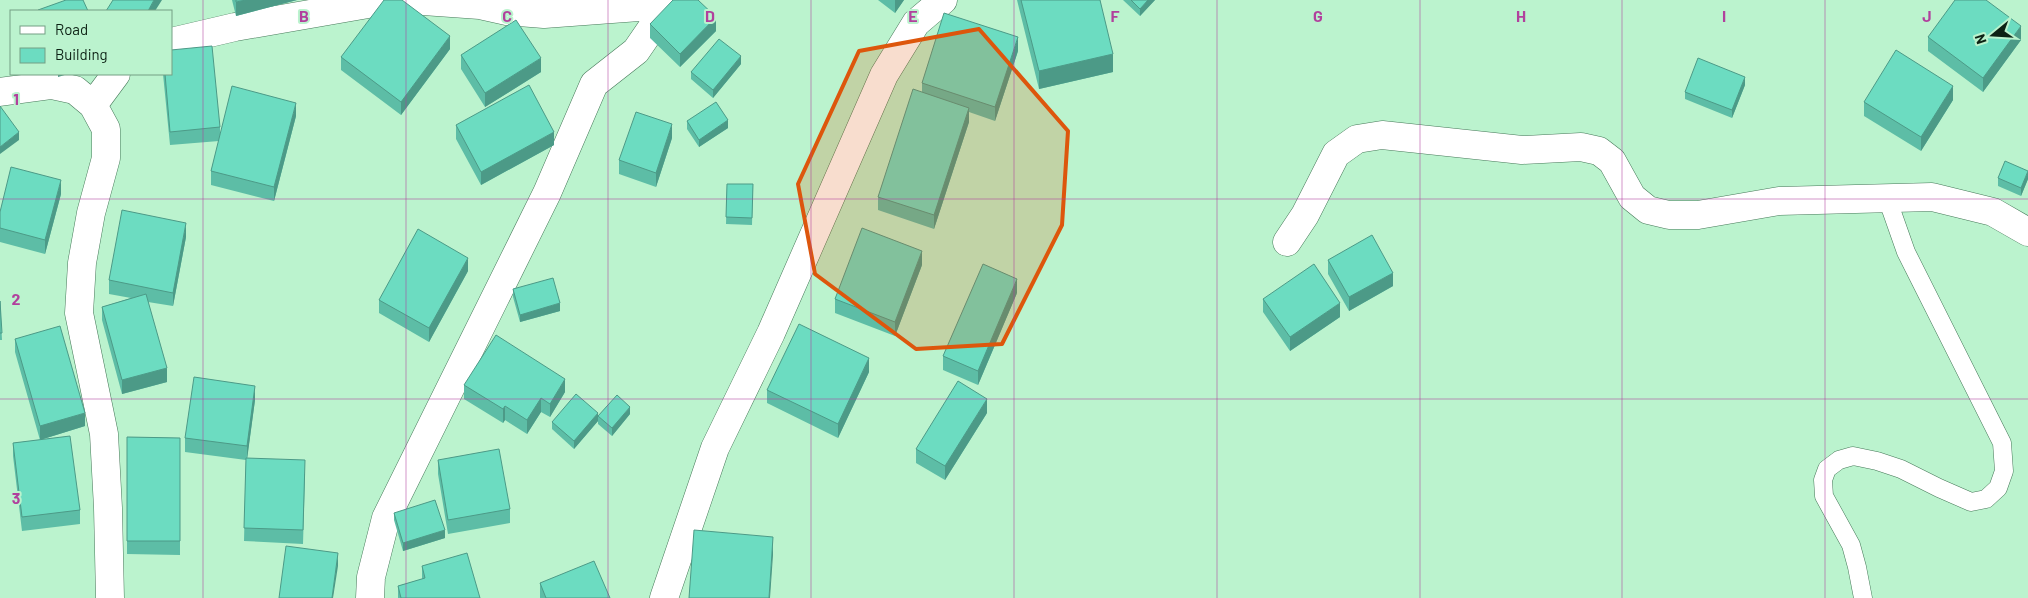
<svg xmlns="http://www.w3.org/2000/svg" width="2028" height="598" viewBox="0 0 2028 598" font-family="Barlow,sans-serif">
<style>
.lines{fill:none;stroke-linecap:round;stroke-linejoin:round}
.service-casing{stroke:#467959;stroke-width:19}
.minor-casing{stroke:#467959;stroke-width:29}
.tertiary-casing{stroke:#467959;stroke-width:29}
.service{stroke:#fff;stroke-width:18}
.minor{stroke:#fff;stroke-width:28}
.tertiary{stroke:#fff;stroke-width:28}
.wall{fill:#5dbda6}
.shaded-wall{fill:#4c9a87}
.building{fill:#6cdcc1;stroke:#4c9a87}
.marked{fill:#dd560c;fill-opacity:0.2;stroke:#dd560c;stroke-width:4;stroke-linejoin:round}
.grid{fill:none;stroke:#b1409d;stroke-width:1;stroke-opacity:0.55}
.grid-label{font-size:16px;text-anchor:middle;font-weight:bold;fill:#b1409d;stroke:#bbf3ce;stroke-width:4;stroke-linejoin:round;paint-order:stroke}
</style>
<rect width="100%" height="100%" fill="#bbf3ce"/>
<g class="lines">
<defs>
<path id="service" d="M1863,598L1857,567L1851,545L1824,496L1823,480L1827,469L1839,460L1853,456L1877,461L1901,469L1939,488L1971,502L1986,499L1998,488L2004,471L2002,443L1906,252L1887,198"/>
<path id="minor" d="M409,0L480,5L507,11L544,14L666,5
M171,42L235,27L391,0
M0,92L52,85L75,90L93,105L106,129V158L91,213L82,263L79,313L104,434L108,508L110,598
M93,105L116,74
M1287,242L1305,215L1336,154L1357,139L1382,135L1522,150L1581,147L1599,151L1612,161L1632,197L1648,210L1669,215H1698L1779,201L1932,197L1993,212L2028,232
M370,598L371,577L386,518L547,193L594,84L636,51L671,0"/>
<path id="tertiary" d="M664,598L715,448L771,333L884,75L916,23L943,0"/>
</defs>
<!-- service casing -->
<use href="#service" class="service-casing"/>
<!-- minor casing -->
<use href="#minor" class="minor-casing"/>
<!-- tertiary casing -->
<use href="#tertiary" class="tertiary-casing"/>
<!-- service -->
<use href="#service" class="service"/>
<!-- minor -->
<use href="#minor" class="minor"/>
<!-- tertiary -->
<use href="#tertiary" class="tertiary"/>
</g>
<!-- wall -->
<path class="wall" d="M232,0H297L236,16Z
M878,0H904L895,13Z
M1017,0H1100L1113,72L1039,89Z
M1123,0H1155L1140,16Z
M650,24L716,31L680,67L650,38Z
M1928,37L2021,40L1983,92L1928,51Z
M450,49L401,115L341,70V57Z
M1018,51L995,121L969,112V122L934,229L878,210V197L922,92V83Z
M461,55L541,72L485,107L461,69Z
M741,64L713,98L691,79V72Z
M163,74H171L220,127V134L296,116L274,201L211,185V171L219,141L170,145Z
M1745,85L1732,118L1685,99V92Z
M1953,100L1921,151L1864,116V102Z
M687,121L728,128L699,147L687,129Z
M456,125L554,145L481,185L456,139Z
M672,138L656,187L619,174V160Z
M1998,178L2028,179L2021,196L1998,186Z
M727,184H753L752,225L726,224Z
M61,194L45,254L0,242V212Z
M186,237L173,306L148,302L167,382L122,394L102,320V307L131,298L109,294V280Z
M1328,260L1393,286L1349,311L1328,274Z
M922,265L895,336L835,313V299Z
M468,271L429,342L379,313V300Z
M513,289L560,311L520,322L513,297Z
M1017,293L978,385L943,370V356Z
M1263,299L1340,317L1290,351L1263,312Z
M0,301L2,340H0Z
M15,339L85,426L40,440L80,510V524L22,531L13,456V443L40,440L15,352Z
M869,372L838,438L767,403V390Z
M464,385L565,392L550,417L541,412L527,434L505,420L503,423L464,399Z
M255,400L247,458L305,474L303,544L244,541L246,460L185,452V438Z
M987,413L945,480L916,463V449Z
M630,414L612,436L598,424V421L574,449L552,429V422L598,416Z
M127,437L180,438V555L127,554Z
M438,460L510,509V523L448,534L438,474Z
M394,513L445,538L403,551L394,520Z
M422,566L480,598H398V586L422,579Z
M540,583L610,598H540Z"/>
<!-- shaded-wall -->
<path class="shaded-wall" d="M154,0H162L155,11H148Z
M246,0H297L236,16V2Z
M895,0H904L895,13Z
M1148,0H1155L1140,16V9Z
M716,17V31L680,67V54Z
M2021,26V40L1983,92V78Z
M450,36V49L401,115V102Z
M1018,37V51L995,121V107Z
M1113,54V72L1039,89V71Z
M741,56V64L713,98V90Z
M541,58V72L485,107V93Z
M58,74H68L58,77Z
M1745,77V85L1732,118V110Z
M1953,86V100L1921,151V137Z
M296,103V116L274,201V187Z
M969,108V122L934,229V215Z
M728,120V128L699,147V140Z
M672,124V138L656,187V173Z
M19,132V140L0,154V147Z
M554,132V145L481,185V172Z
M2028,171V179L2021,196V188Z
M61,180V194L45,254V240Z
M186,223V237L173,306V293Z
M922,251V265L895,336V322Z
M468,258V271L429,342V328Z
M1393,273V286L1349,311V297Z
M1017,279V293L978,385V371Z
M560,303V311L520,322V315Z
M1340,303V317L1290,351V337Z
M869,358V372L838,438V424Z
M167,368V382L122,394V380Z
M565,379V392L550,417V404Z
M255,386V400L247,460V446Z
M541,398V412L527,434V420Z
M987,399V413L945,480V466Z
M505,406V420L503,423V409Z
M630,407V414L612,436V428Z
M85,413V426L40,440V426Z
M598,413V421L574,449V441Z
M445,530V538L403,551V543Z
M773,537V555L770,598H769Z
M338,553V566L333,598H332Z"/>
<!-- building -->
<path class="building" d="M66,0H83L88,11H38V10Z
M113,0H154L148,11H106Z
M236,0H246L236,2Z
M384,0H402L450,36L401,102L341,57Z
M673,0H698L716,17L680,54L650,24Z
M1021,0H1100L1113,54L1039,71Z
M1131,0H1148L1140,9Z
M1955,0H1986L2021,26L1983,78L1928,37Z
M944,13L1018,37L995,107L922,83Z
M516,20L541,58L485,93L461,55Z
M719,39L741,56L713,90L691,72Z
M212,46L220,127L170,132L165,74H171V50Z
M1896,50L1953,86L1921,137L1864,102Z
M1698,58L1745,77L1732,110L1685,92Z
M529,85L554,132L481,172L456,125Z
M232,86L296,103L274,187L211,171Z
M913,89L969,108L934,215L878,197Z
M716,102L728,120L699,140L687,121Z
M0,106L19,132L0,147Z
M636,112L672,124L656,173L619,160Z
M2005,161L2028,171L2021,188L1998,178Z
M11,167L61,180L45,240L0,228V212Z
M727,184H753L752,218L726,217Z
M122,210L186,223L173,293L109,280Z
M862,228L922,251L895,322L835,299Z
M418,229L468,258L429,328L379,300Z
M1372,235L1393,273L1349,297L1328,260Z
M983,264L1017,279L978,371L943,356Z
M1314,264L1340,303L1290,337L1263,299Z
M553,278L560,303L520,315L513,289Z
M146,294L167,368L122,380L102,307Z
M0,301L2,333H0Z
M799,324L869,358L838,424L767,390Z
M60,326L85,413L40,426L15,339Z
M496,335L565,379L550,404L541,398L527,420L505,406L503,409L464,385Z
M194,377L255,386L247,446L185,438Z
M958,381L987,399L945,466L916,449Z
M576,394L598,413L574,441L552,422Z
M617,395L630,407L612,428L598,416Z
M70,436L80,510L22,517L13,443Z
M127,437L180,438V541H127Z
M499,449L510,509L448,520L438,460Z
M246,458L305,460L303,530L244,528Z
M435,500L445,530L403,543L394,513Z
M694,530L773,537L769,598H689Z
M286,546L338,553L332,598H279Z
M467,553L480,598H401L398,586L425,578L422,566Z
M594,561L610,598H546L540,583Z"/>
<!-- marked area -->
<path class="marked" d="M979,29L1068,131L1062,225L1002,344L916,349L815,274L798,184L859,51Z"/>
<!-- grid -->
<path class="grid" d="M203,0V598M406,0V598M608,0V598M811,0V598M1014,0V598M1217,0V598M1420,0V598M1622,0V598M1825,0V598M0,199H2028M0,399H2028"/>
<g class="grid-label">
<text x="304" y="22">B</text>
<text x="507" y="22">C</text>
<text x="710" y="22">D</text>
<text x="913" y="22">E</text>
<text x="1115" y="22">F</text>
<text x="1318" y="22">G</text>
<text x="1521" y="22">H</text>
<text x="1724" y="22">I</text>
<text x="1927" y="22">J</text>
<text x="16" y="105">1</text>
<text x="16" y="305">2</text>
<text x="16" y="504">3</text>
</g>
<!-- legend -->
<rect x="10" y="10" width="162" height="65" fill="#bbf3ce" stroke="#759f84"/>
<rect x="20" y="26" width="25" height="8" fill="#ffffff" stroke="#759f84"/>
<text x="55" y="35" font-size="15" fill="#0d2215">Road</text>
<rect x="20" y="48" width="25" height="15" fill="#6cdcc1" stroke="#759f84"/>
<text x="55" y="60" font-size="15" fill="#0d2215">Building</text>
<!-- north arrow -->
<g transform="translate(1993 35) rotate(252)" stroke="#bbf3ce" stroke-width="4" paint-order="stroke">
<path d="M0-4L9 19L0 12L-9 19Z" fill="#0d2215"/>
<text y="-8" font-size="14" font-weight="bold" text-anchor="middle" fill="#0d2215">N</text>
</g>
</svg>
